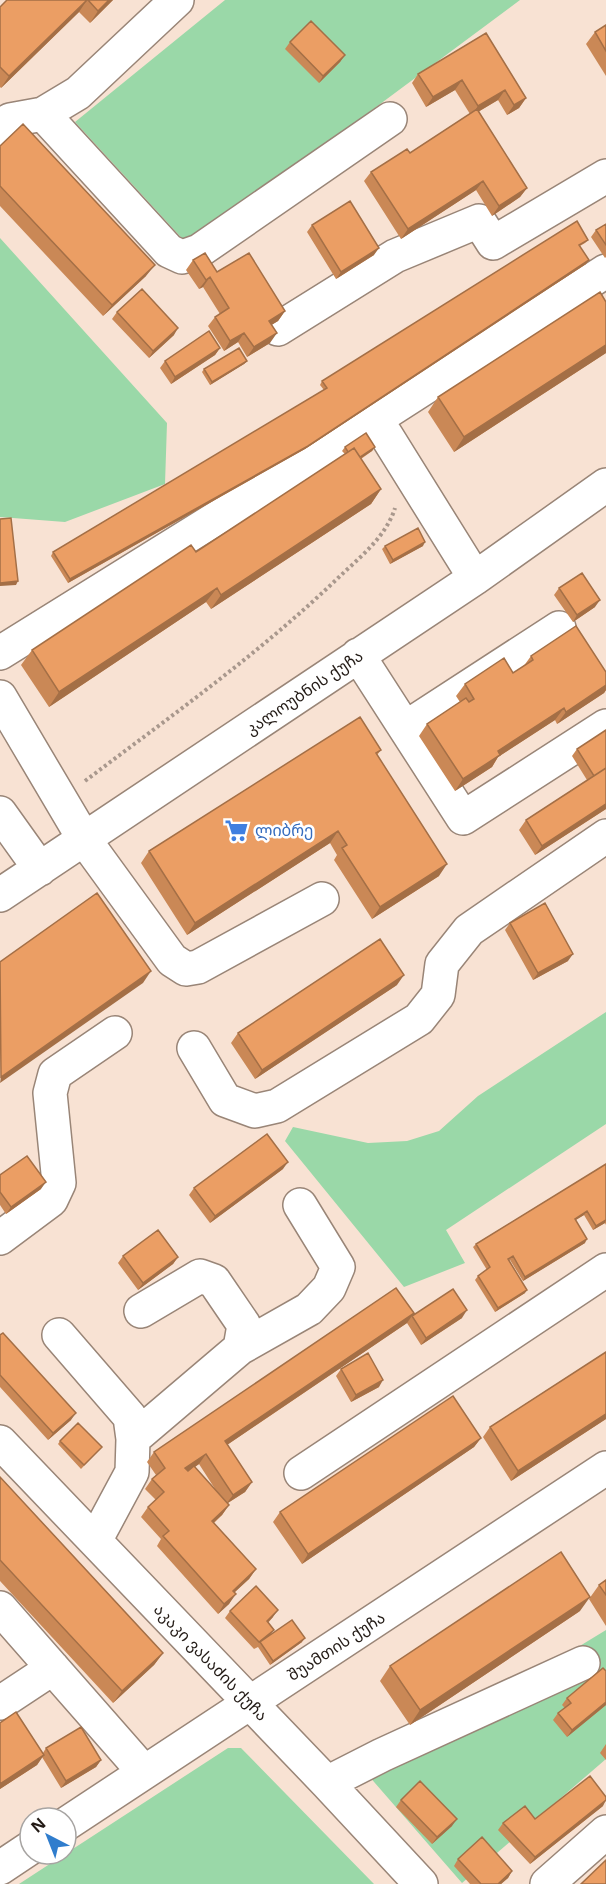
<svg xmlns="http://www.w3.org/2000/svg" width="606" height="1884" viewBox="0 0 606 1884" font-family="'Noto Sans','Noto Sans Georgian',sans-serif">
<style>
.green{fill:#9ad8a8}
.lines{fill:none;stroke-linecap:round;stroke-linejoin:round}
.minor-casing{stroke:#998577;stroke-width:36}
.path{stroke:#a9988d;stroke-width:4;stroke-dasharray:3 3;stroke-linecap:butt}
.minor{stroke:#fff;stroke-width:33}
.wall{fill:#ca8856;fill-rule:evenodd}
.shaded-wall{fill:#a46f46}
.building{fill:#eb9e64;stroke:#a46f46;stroke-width:1.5}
.labels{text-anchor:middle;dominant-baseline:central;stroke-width:5;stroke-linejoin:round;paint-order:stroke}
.street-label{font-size:16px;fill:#231b16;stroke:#fff}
.shop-label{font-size:16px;fill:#366cbe;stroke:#fff;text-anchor:start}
</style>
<rect width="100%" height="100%" fill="#f8e2d3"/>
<!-- green -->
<path class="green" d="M225,0H520L189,246L75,122Z
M0,238L167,423L165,484L65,522L0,517Z
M606,1012V1124L446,1230L465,1263L404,1287L285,1141L293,1127L368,1143L407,1141L439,1131L478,1096Z
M606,1630V1759L462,1883L368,1775Z
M228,1748H241L374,1884H19Z"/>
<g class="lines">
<defs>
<path id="minor" d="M43,114L169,251L182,257L199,251L390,119
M0,130L10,120L43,114L78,93L177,0
M278,329L395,256L479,221L493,243L606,176
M376,419L475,578
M0,653L376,419L606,271
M358,655L463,818L606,726
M0,697L84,839L172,960L186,969L198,967L322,899
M405,728L559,628
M0,813L40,869
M0,895L475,578L606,485
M194,1048L225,1100L255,1111L277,1106L419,1019L438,995L442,964L469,930L606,836
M0,1238L51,1200L59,1183L50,1093L55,1074L115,1033
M59,1335L130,1417L133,1439L132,1472L95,1541
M240,1348L309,1309L329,1288L338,1267L300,1205
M133,1439L240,1348L244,1325L214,1281L200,1276L141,1311
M0,1442L327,1783L421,1884
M301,1473L606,1270
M0,1608L144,1772
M0,1703L53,1668
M327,1783L382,1755L583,1663
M66,1824L606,1468
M0,1868L30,1848
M547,1884L606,1832"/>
</defs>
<!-- minor casing -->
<use href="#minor" class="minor-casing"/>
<!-- path -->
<path class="path" d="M85,781C171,716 260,653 338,578C359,558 386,537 395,508"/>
<!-- minor -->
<use href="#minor" class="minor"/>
</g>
<!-- wall -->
<path class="wall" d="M7,0H113L90,23L79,12L1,88L0,87V7Z
M606,25V76L586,44L595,32Z
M486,33L526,98L519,108L507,115L498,100L478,112L527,188L520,197L492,216L476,190L401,239L364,181L371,172L410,153L470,114L455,90L426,107L412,83L418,74Z
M290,42L345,55L340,62L319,83L285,49Z
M0,146L146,276L103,316L0,206Z
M606,224V257L605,258L591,237L596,230Z
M312,225L374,255L336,279L307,232Z
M588,240L585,243L580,246L586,264L305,449L68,583L51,556L53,552L324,390L320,385L322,381Z
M193,260L285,311L278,321L271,325L270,343L247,357L238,342L224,351L208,326L215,317L220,314L203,287L199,289L186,270Z
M606,302V353L454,452L428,412L438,397Z
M117,312L174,335L149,358L112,319Z
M220,348L215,355L171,384L160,368L165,361Z
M247,361L244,364L210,385L202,372L204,369Z
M345,447H375L372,451L361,459L381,489L371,504L211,609L206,602L49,707L21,665L32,650L196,552L345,454L342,451Z
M385,546H423L390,564L382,549Z
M559,588L595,607L573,622L554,595Z
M531,656L606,672V690L604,693L557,724L555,720L498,757L492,767L455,791L419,736L427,724L460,702L456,696L465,684L513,673L523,667Z
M606,730V809L535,855L519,830L526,820L587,780L572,756L577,749Z
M381,750L377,755L439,876L372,919L334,860L337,855L330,843L187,935L141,863L149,851Z
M510,923L568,961L533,980L505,930Z
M397,985L255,1079L231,1043L238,1033Z
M606,1164V1225L605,1223L593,1230L584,1215L576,1220L585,1243L523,1281L510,1260L509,1261L525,1293L495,1312L475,1280L478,1276L487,1270L473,1247L476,1244Z
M283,1169L210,1223L189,1195L194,1188Z
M0,1175L41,1189L6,1214L0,1205Z
M123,1256L178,1257L173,1264L138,1290L118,1263Z
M414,1313L412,1316L462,1318L421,1345L407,1323L227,1445L252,1482L245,1492L228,1503L229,1505L222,1515L214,1523L256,1569L249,1579L235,1592L229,1604L218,1614L157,1546L161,1539L141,1517L148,1507L156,1500L145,1489L152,1479L156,1475L147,1462L154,1452ZM199,1464L217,1492L195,1467Z
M0,1335L71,1420L48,1440L0,1387Z
M606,1352V1419L511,1481L483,1437L490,1427Z
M341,1369L379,1387L351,1402L336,1376Z
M481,1438L474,1447L302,1564L273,1522L280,1512Z
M60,1441L102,1447L81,1469L58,1444Z
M0,1477L163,1653L154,1665L113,1703L0,1581Z
M606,1580V1626L589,1599L599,1585Z
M230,1611L273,1617L268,1623L274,1630L271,1634L302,1642L270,1665L258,1647L254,1649L225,1618Z
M580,1611L410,1725L380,1681L390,1666Z
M606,1671V1705L567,1737L553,1720L558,1713L565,1708L562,1705L567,1698Z
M0,1723L43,1753L46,1748L101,1760L96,1767L61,1788L42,1757L37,1765L0,1789Z
M606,1744V1760L600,1753Z
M401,1800L452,1826L432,1844L396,1807Z
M603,1806L530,1864L498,1830L503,1823L535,1819Z
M458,1859L512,1871L508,1878L501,1884H470L454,1866Z"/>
<!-- shaded-wall -->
<path class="shaded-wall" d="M87,0L79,12L1,88L9,76Z
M109,0H113L90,23L98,11Z
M345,55L340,62L319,83L323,76Z
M462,80L455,90L426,107L433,97Z
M505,90L498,100L471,116L478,106Z
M526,98L519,108L507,115L514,105Z
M483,181L476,190L401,239L408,229Z
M527,188L520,197L492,216L499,206Z
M379,248L374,255L336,279L341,272Z
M589,260L586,264L305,449L68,583L70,579Z
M155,265L146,276L103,316L112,305Z
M210,277L203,287L199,289L206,280Z
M285,311L278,321L262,331L269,321Z
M178,328L174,335L149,358L153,351Z
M244,333L238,342L224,351L230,341Z
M277,333L270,343L247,357L254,347Z
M606,345V353L454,452L464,437Z
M220,348L215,355L171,384L175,377Z
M247,361L244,364L210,385L212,382Z
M375,447L372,451L352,464L354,461Z
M381,489L371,504L211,609L221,595Z
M425,542L423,546L390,564L393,560Z
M18,581L16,585L0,586V583Z
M217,588L206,602L49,707L59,692Z
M600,600L595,607L573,622L577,615Z
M606,685V690L604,693L557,724L566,712Z
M564,708L555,720L498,757L492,767L455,791L463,779L498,751Z
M606,804V809L535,855L542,846Z
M338,831L330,843L187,935L195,923Z
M447,864L439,876L372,919L380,907Z
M573,954L568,961L533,980L538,973Z
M151,971L143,983L0,1083L1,1077Z
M404,975L397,985L255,1079L262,1070Z
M288,1162L283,1169L210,1223L215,1216Z
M46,1182L41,1189L6,1214L11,1207Z
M587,1211L584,1215L572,1222L575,1219Z
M606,1220L605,1223L593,1230L596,1226Z
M587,1239L585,1243L523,1281L525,1277Z
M178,1257L173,1264L138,1290L143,1283Z
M527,1290L525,1293L495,1312L498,1308Z
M467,1310L462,1318L421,1345L426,1338Z
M414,1313L407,1323L218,1451L225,1441Z
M383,1380L379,1387L351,1402L356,1395Z
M76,1413L71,1420L48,1440L53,1433Z
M606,1414V1419L511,1481L518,1471Z
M481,1438L474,1447L302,1564L308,1554Z
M206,1454L199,1464L178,1478L185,1468Z
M252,1482L245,1492L226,1504L233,1495Z
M229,1505L222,1515L205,1530L212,1521Z
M256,1569L249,1579L226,1600L233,1591Z
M236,1594L229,1604L218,1614L224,1604Z
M590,1597L580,1611L410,1725L420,1710Z
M278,1610L273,1617L262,1628L267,1621Z
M305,1638L302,1642L270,1665L273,1661Z
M163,1653L154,1665L113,1703L122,1691Z
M606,1702V1705L567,1737L572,1730Z
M44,1755L37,1765L0,1789V1784Z
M101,1760L96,1767L61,1788L66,1781Z
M606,1800L603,1806L530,1864L535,1857Z
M457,1819L452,1826L432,1844L437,1837Z
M512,1871L508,1878L501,1884H498Z"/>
<!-- building -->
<path class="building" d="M7,0H87L9,76L0,67V7Z
M88,0H109L98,11Z
M311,21L345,55L323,76L290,42Z
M606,25V51L595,32Z
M486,33L526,98L514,105L505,90L478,106L462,80L433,97L418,74Z
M477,109L527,188L499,206L483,181L408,229L371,172L407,149L410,153Z
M23,124L155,265L112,305L0,186V146Z
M350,201L379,248L341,272L312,225Z
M577,221L588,240L579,245L589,260L308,446L70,579L53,552L327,388L322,381Z
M606,224V245L596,230Z
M205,253L217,272L249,253L285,311L269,321L277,333L254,347L244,333L230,341L215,317L229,308L210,277L206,280L193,260Z
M142,289L178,328L153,351L117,312Z
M600,292L606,302V345L464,437L438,397Z
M209,331L220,348L175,377L165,361Z
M239,348L247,361L212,382L204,369Z
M366,433L375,447L360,457L354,448L348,452L345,447Z
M354,448L381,489L221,595L217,588L59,692L32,650L191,545L196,552Z
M11,518L18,581L0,583V519Z
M418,528L425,542L393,560L385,546Z
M582,573L600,600L577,615L559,588Z
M576,626L606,672V685L566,712L564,708L498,751L500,755L463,779L427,724L466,698L469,702L474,699L465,684L504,658L513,673L533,660L531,656Z
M360,717L381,750L376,753L447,864L380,907L342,848L347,845L338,831L195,923L149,851Z
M606,730V768L594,776L577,749Z
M606,768V804L542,846L526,820Z
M97,893L151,971L1,1077L0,962Z
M545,903L573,954L538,973L510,923Z
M380,939L404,975L262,1070L238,1033Z
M267,1134L288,1162L215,1216L194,1188Z
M27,1156L46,1182L11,1207L0,1192V1175Z
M606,1164V1220L596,1226L587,1211L575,1219L587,1239L525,1277L513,1256L508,1259L527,1290L498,1308L478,1276L490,1267L476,1244Z
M158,1230L178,1257L143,1283L123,1256Z
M396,1288L414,1313L225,1441L252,1482L233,1495L206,1454L185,1468L188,1471L194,1466L229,1505L212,1521L256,1569L233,1591L236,1594L224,1604L163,1536L169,1531L148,1507L164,1492L152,1479L165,1468L154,1452Z
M453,1289L467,1310L426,1338L412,1316Z
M3,1333L76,1413L53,1433L0,1375V1335Z
M606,1352V1414L518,1471L490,1427Z
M368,1353L383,1380L356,1395L341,1369Z
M453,1396L481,1438L308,1554L280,1512Z
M78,1423L102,1447L84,1465L60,1441Z
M0,1477L163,1653L122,1691L0,1560Z
M561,1552L590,1597L420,1710L390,1666Z
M606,1580V1595L599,1585Z
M256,1586L278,1610L267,1621L274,1630L259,1642L230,1611Z
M292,1620L305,1638L273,1661L260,1642Z
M603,1668L606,1671V1702L572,1730L558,1713L571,1703L567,1698Z
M16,1712L44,1755L0,1784V1723Z
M81,1727L101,1760L66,1781L46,1748Z
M590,1776L606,1797V1800L535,1857L503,1823L525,1806L535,1819Z
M420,1781L457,1819L437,1837L401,1800Z
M482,1837L512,1871L498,1884H481L458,1859Z
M606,1860V1884H581Z"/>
<!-- icons -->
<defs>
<symbol id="supermarket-bare" viewBox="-9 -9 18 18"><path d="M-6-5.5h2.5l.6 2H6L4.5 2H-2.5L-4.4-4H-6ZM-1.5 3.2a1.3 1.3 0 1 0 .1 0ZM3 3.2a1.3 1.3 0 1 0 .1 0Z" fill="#3f7fe0" stroke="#fff" stroke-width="2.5" paint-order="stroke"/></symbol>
</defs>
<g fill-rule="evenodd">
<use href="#supermarket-bare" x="220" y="814" width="33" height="33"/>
</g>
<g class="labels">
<!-- street labels -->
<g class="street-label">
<text transform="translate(304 692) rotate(-34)">კალოუბნის ქუჩა</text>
<text transform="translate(336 1646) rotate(-33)">შუამთის ქუჩა</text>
<text transform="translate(211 1662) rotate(46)">აკაკი ვასაძის ქუჩა</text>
</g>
<!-- shop labels -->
<g class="shop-label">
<text x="255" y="830">ლიბრე</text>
</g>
</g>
<!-- north arrow -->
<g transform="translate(48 1836) rotate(318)"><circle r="28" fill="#ffffff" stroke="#a7a4a2" stroke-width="1.5"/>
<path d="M0-4.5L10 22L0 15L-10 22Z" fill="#307dcd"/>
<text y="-9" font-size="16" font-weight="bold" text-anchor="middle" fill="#231b16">N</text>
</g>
</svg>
